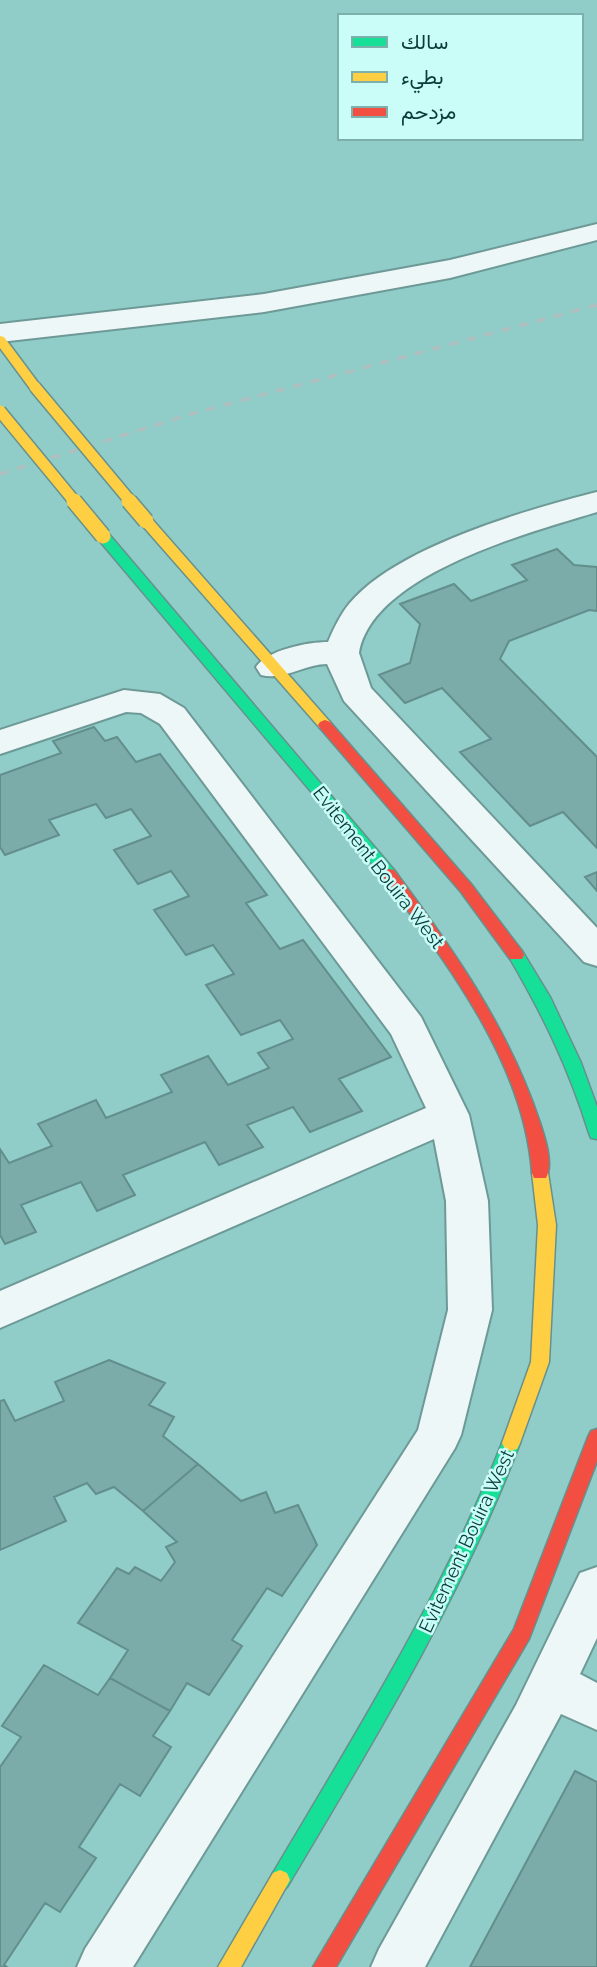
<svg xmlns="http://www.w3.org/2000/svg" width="597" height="1967" viewBox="0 0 597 1967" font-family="Raleway,Vazirmatn,sans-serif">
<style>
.building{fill:#7baca9;stroke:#628e8c;stroke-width:2}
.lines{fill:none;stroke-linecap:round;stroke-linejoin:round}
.street-casing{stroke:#6d9996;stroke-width:4}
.fast-casing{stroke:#66918e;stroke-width:3}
.slow-casing{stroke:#66918e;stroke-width:3}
.jam-casing{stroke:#66918e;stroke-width:3}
.street{fill:#eef7f7;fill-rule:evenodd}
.fast{fill:#16e098;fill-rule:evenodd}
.slow{fill:#ffcf43;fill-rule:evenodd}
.jam{fill:#f24e42;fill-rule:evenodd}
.rail{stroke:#afbfbf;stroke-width:3.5;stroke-dasharray:9 9;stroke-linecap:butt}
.slow-bridge-far1-casing{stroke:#66918e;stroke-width:14;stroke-linecap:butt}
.slow-bridge-casing{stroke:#66918e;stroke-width:18;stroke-linecap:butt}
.slow-bridge-far1{stroke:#ffcf43;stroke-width:11}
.slow-bridge{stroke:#ffcf43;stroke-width:15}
.labels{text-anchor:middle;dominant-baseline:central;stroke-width:5;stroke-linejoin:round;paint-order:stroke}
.street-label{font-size:19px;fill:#093c39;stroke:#cafcf8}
</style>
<rect width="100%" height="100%" fill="#90ccc8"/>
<!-- building -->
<path class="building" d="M557,549L574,565L597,567V611L589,610L509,641L500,659L597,757V848L563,812L530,826L460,752L491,739L442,688L405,703L379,675L410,663L420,624L400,604L454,584L471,601L527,580L512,565Z
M94,727L105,741L117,737L136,762L160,754L267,895L246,903L280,949L303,940L391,1057L339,1079L362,1111L310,1132L293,1107L247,1125L263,1147L219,1165L205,1142L123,1175L135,1195L97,1211L81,1182L21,1205L36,1232L5,1244L0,1235V1149L9,1163L52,1146L38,1124L96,1100L106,1118L172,1092L161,1075L208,1056L228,1085L269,1068L258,1053L293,1039L280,1020L241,1035L206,985L234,974L213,945L186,955L154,910L189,896L171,871L138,884L114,850L151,836L131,809L106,818L96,804L49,820L59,835L5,855L0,847V775L61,753L53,741Z
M597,872V891L585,877Z
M109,1360L165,1383L149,1405L174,1417L163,1436L198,1464L143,1511L114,1487L96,1494L87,1483L54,1497L66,1521L0,1550V1401L4,1400L15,1421L64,1401L55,1382Z
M198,1464L241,1501L266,1492L275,1513L298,1505L317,1545L282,1596L267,1588L232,1640L242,1646L209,1695L187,1683L170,1711L110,1678L128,1650L78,1623L117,1568L129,1574L135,1567L161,1581L175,1562L166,1547L177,1542L143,1511Z
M44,1665L98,1695L110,1678L170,1711L153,1736L171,1747L140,1796L120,1784L79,1847L96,1858L60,1912L45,1903L4,1965L7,1967H0V1767L21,1737L2,1726Z
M575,1771L597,1782V1967H470Z"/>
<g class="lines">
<defs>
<path id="street" d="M597,224V240L450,278L264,312L0,342V324L264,294L450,260Z
M597,492V512C531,532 372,574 359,653L371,688L597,928V966L584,962L344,701L327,664C304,664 284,681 261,675L256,667C267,650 308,642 328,642C333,630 340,615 349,604C396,547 526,510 597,492Z
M124,690L160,694L184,708L421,1017L469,1115L488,1201L492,1310L461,1435L455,1448L133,1967H77L85,1949L418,1430L448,1310L446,1201L434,1139L0,1328V1291L426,1108L391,1034L160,724L141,713L126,712L0,754V730Z
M597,1567V1638L580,1674L597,1683V1730L561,1714L425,1967H371L379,1949L516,1705L580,1573Z"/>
<path id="fast" d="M103,532L108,533L394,870L397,874L394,878H384L98,539L96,536Z
M516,949L522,951L550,997L581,1063L597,1107V1139L591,1138L589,1133C568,1066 543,1015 508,955Z
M511,1435L517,1437L520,1443C460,1600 373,1742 287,1887L280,1890L273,1887L270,1880L273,1873C356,1733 442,1596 502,1443L505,1437Z"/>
<path id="slow" d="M0,336L4,337L39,384V390H31L0,348Z
M146,517L151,518L330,722L332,725L330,728H320L141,524V518Z
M540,1166L546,1168L548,1173L556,1225L549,1362L520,1443L517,1449L511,1451L505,1449L502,1443L531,1362L538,1225L532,1173L534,1168Z
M280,1870L287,1873L290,1880L241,1967H218L273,1873Z"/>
<path id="jam" d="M325,720L330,722L471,884L522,951L524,955L522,959H510L461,892L320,728L318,725L320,722Z
M389,869L394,870C452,948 508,1027 539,1120C544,1135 554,1163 546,1178H534L532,1173C524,1062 447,964 384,878L381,874L384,870Z
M597,1429V1461L529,1639L336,1967H313L514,1629L588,1437L591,1431Z"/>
</defs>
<!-- street casing -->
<use href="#street" class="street-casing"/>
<!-- fast casing -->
<use href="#fast" class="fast-casing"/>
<!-- slow casing -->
<use href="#slow" class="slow-casing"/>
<!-- jam casing -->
<use href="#jam" class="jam-casing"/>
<!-- street -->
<use href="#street" class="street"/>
<!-- fast -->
<use href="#fast" class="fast"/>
<!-- slow -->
<use href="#slow" class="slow"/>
<!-- jam -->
<use href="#jam" class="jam"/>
<!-- rail -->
<path class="rail" d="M0,474L191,414L597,305"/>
<defs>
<path id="slow-bridge-far1" d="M35,387L131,502
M0,411L75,502"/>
<path id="slow-bridge" d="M74,501L103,536
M129,501L146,521"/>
</defs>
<!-- slow-bridge-far1 casing -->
<use href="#slow-bridge-far1" class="slow-bridge-far1-casing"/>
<!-- slow-bridge casing -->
<use href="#slow-bridge" class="slow-bridge-casing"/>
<!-- slow-bridge-far1 -->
<use href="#slow-bridge-far1" class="slow-bridge-far1"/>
<!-- slow-bridge -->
<use href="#slow-bridge" class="slow-bridge"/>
</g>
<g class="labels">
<!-- street labels -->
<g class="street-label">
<text transform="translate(379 867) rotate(52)">Evitement Bouira West</text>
<text transform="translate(466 1541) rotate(-65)">Evitement Bouira West</text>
</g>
</g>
<!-- legend -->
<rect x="338" y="14" width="245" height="126" fill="#cafcf8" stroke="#7dafac" stroke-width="2"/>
<rect x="352" y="37" width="35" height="10" fill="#16e098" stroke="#7dafac" stroke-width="2"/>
<text x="401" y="49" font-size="21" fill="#093c39">سالك</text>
<rect x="352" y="72" width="35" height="10" fill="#ffcf43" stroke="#7dafac" stroke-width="2"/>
<text x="401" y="84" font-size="21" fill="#093c39">بطيء</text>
<rect x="352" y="107" width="35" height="10" fill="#f24e42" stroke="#7dafac" stroke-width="2"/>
<text x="401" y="119" font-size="21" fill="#093c39">مزدحم</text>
</svg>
